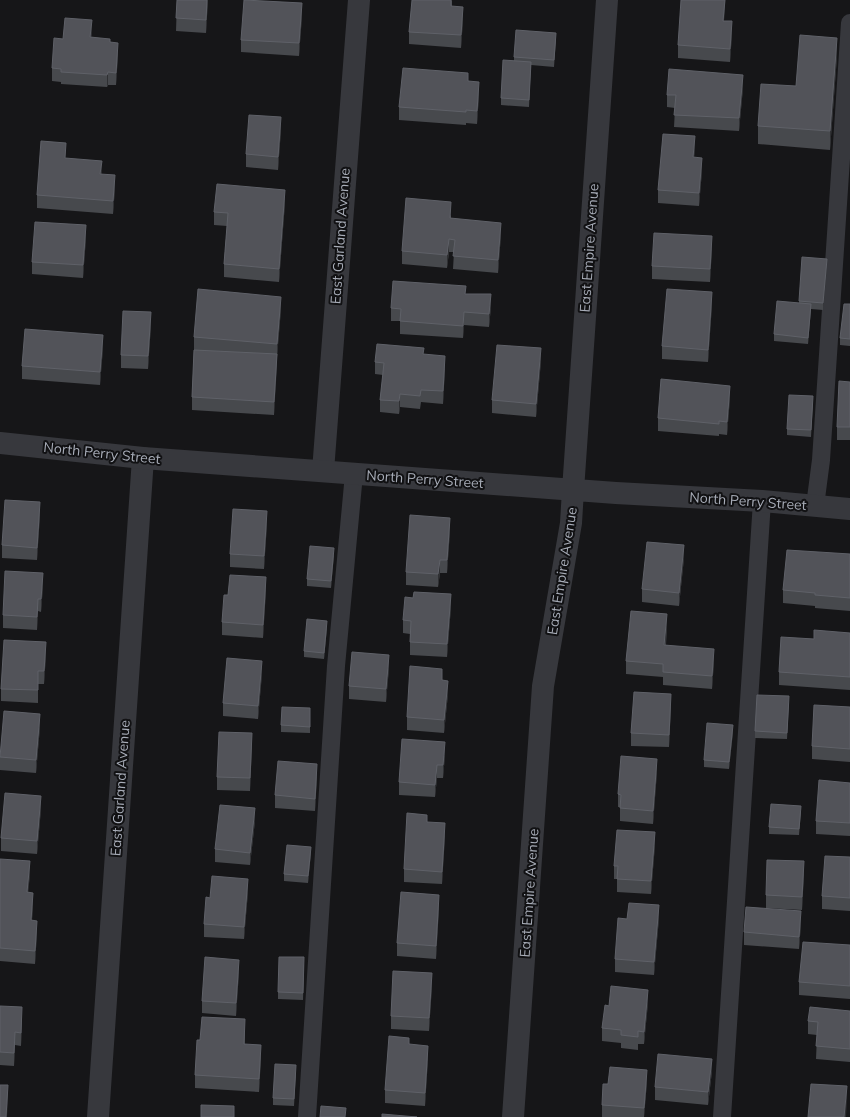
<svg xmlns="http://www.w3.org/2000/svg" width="850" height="1117" viewBox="0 0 850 1117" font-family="Mulish,sans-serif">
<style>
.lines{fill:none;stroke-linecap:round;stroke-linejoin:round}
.service{stroke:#37383d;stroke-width:18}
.minor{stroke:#37383d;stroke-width:22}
.tertiary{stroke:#37383d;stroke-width:22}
.wall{fill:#47494d}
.shaded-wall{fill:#2f3033}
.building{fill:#525359;stroke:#5f6168}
.labels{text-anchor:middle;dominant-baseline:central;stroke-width:4;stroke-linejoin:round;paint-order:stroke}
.street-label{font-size:14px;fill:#a8adb8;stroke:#111113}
</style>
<rect width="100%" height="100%" fill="#161618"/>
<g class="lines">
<!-- service -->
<path class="service" d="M815,506L821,460L850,23
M307,1117L336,666L354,474
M722,1117L762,501"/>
<!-- minor -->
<path class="minor" d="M323,471L359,0
M98,1117L143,458"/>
<!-- tertiary -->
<path class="tertiary" d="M0,443L143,458L616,493L762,501L850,509
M513,1117L543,686L571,523L573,490L607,0"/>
</g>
<!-- wall -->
<path class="wall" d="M177,0H208L206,33L176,31Z
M452,0V6L463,20L461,48L409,44V32Z
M725,0L724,21L732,34L730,62L678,58V45Z
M302,16L299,56L241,52V40Z
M92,33L91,37L110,42L118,55L116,85H108L107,87L61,84V82L52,81V68L63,39Z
M556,39L554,67L531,65L529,107L501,105V98L514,61V57Z
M837,56L830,150L758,144V126L796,86Z
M468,81L479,95L477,124L466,123V125L399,120V107Z
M743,88L739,131L674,127L675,108L667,107V95Z
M281,130L278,170L246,167V154Z
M695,149L694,157L702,171L699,206L658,203V190Z
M66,158L102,174L115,188L113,214L37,208V195Z
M285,203L279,282L224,277V264L227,226L214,225V212Z
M451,215V218L501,235L498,273L453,269L454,252H449L447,268L402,264V251Z
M86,238L83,278L32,274V262Z
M712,249L710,282L652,279V266Z
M827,266L823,310L811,309L808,344L774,341V334L799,303V301Z
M466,294L491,307L489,327L464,325L463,338L400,334V321H391V308Z
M850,304V346L840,345V338Z
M712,305L708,362L662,359V346Z
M281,309L277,357L274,415L192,410V397L194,350V337Z
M151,325L148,369L121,368V355Z
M103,348L100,385L22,379V366Z
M424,354L445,369L443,404L421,402L420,409L400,407L399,414L380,412V400L383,375L375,374V362Z
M541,361L536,417L492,413V400Z
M850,382V440H837V427Z
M730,398L727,435L719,434V436L658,431V418Z
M813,402L811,437L787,435V429Z
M40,515L37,560L2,558V545Z
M267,524L264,569L230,567V554Z
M450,531L447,573H440L438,587L406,585V572Z
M850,554V611L815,608V606L783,603V590Z
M334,555L331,588L307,586V579Z
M684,558L679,606L642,602V589Z
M43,586L41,612L38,611L37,630L3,628V615Z
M266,590L263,638L222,635V622L228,595Z
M451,607L447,657L410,655V634L403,633V620Z
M667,626L666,645L714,662L712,689L663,685V677L626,674V661Z
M327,628L324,659L304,657V651Z
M850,633V690L779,685V672L814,639Z
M46,655L44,684H38V703L1,701V689Z
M389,668L386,702L349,699V686Z
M262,674L258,719L223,716V703Z
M442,680L448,694L444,733L407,730V717Z
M789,703L787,739L755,738V731Z
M671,707L669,747L631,746V733Z
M850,707V762L812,759V746Z
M310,708V733L281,732V725Z
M40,727L36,773L0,770V757Z
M733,732L729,769L704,767V760Z
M252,746L250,791L217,790V777Z
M445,755L443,778H437L435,797L399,795V782Z
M657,772L653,824L620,821V807H618V794Z
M317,777L315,811L275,808V795Z
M850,783V836L816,834V821Z
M41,809L37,854L1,851V838Z
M801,812L799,835L769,834V827Z
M255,821L250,865L215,862V849Z
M427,822L445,836L442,884L404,882V869Z
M655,845L651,894L617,892V879H614V866Z
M311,853L308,883L284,881V874Z
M850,857V911L822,909V896Z
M0,859L30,874L28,892L33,906L32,920L37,933L35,964L0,961Z
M804,874L802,910L766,908V895Z
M248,892L244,939L204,937V924L210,898Z
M439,908L436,959L397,956V943Z
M659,918L654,975L615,972V959L627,919Z
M801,924L799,949L744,945V932Z
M850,945V999L799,995V982Z
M304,964L303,1000L278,999V992Z
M239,972L236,1016L202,1013V1001Z
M432,986L429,1031L391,1029V1016Z
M648,1003L644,1044H638V1050L621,1048V1043L602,1041V1028L609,1006Z
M0,1006L22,1020L21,1046L15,1045L14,1066L0,1065Z
M850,1011V1062L816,1059L817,1035L808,1034V1021Z
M245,1032V1044L261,1058L259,1092L195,1088V1075L200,1040Z
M409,1044L428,1059L425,1106L385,1103V1090Z
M712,1071L708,1105L655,1100V1087Z
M296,1072L294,1106L273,1105V1098Z
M647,1082L644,1117H602V1105L608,1084Z"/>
<!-- shaded-wall -->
<path class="shaded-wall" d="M207,0H208L206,33V20Z
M725,0V5L723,34V21Z
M302,3V16L299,56V43Z
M463,7V20L461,48V35Z
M92,20V33L90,50V37Z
M732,21V34L730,62V49Z
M837,38V56L830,150V131Z
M118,43V55L116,85V73Z
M108,72V85L107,87V75Z
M743,75V88L739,131V118Z
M479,82V95L477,124V111Z
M281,117V130L278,170V157Z
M695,136V149L693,170V157Z
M702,158V171L699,206V193Z
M102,161V174H100Z
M115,175V188L113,214V201Z
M285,190V203L279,282V269Z
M501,223V235L498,273V260Z
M86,225V238L83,278V265Z
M712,236V249L710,282V269Z
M449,239V252L447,268V255Z
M827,259V266L823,310V303Z
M712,292V305L708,362V350Z
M491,294V307L489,327V314Z
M281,297V309L277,357V344Z
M811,304V310L808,344V338Z
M151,312V325L148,369V356Z
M464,312V325L463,338V326Z
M103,335V348L100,385V372Z
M541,348V361L536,417V404Z
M277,354V367L274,415V402Z
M445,356V369L443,404V391Z
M730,386V398L727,435V422Z
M400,394V407L399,414V401Z
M40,502V515L37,560V548Z
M267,511V524L264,569V556Z
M450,518V531L447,573V560Z
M684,545V558L679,606V593Z
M334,548V555L331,588V581Z
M440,560V573L438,587V574Z
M43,573V586L41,612V599Z
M266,577V590L263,638V625Z
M451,594V607L447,657V644Z
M38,599V611L37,630V617Z
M667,614V626L664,658V645Z
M327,621V628L324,659V653Z
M46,642V655L44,684V671Z
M714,649V662L712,689V676Z
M389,655V668L386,702V689Z
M262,661V674L258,719V706Z
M448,681V694L444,733V720Z
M671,694V707L669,747V735Z
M40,714V727L36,773V760Z
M733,725V732L729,769V762Z
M252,733V746L250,791V778Z
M445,742V755L443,778V765Z
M657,759V772L653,824V811Z
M317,764V777L315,811V799Z
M437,765V778L435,797V785Z
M41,796V809L37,854V841Z
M255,808V821L250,865V853Z
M445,823V836L442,884V872Z
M655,832V845L651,894V881Z
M311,847V853L308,883V876Z
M30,861V874L27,905V892Z
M804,861V874L802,910V897Z
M248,879V892L244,939V927Z
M33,893V906L31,933V920Z
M439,895V908L436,959V946Z
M659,905V918L654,975V962Z
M801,911V924L799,949V937Z
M37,921V933L35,964V951Z
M239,960V972L236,1016V1003Z
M432,973V986L429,1031V1018Z
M648,990V1003L644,1044V1032Z
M22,1007V1020L21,1046V1033Z
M245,1019V1032L244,1057V1044Z
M15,1032V1045L14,1066V1053Z
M261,1045V1058L259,1092V1079Z
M428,1046V1059L425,1106V1093Z
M712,1059V1071L708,1105V1092Z
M647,1070V1082L644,1117V1108Z
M8,1085V1098L7,1117H6Z
M847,1086V1099L846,1117H844Z"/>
<!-- building -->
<path class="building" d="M177,0H207L206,20L176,18Z
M244,0L302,3L299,43L241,40Z
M412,0H451V6L463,7L461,35L409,32Z
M681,0H725L723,21H732L730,49L678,45Z
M65,18L92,20L90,37L110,39V42L118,43L116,73L108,72L107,75L61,72V69L52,68L54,38L63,39Z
M516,30L556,33L554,60L514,57Z
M800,35L837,38L830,131L758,126L761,84L796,86Z
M503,60L531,62L529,100L501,98Z
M403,68L468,73V81L479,82L477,111L466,110V112L399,107Z
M669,69L743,75L739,118L674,115L676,95H667Z
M249,115L281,117L278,157L246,154Z
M663,134L695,136L693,157L702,158L699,193L658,190Z
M41,141L66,143L65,158L102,161L100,174L115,175L113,201L37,195Z
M217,184L285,190L279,269L224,264L228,213L214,212Z
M406,198L451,202L450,218L501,223L498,260L453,256L455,240L449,239L447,255L402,251Z
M35,222L86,225L83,265L32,262Z
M654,233L712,236L710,269L652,266Z
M802,257L827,259L823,303L799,301Z
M393,281L466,286L465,294H491L489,314L464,312L463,326L400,321L401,309L391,308Z
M198,289L281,297L277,344L194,337Z
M667,289L712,292L708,350L662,346Z
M777,301L811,304L808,338L774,334Z
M844,304H850V339L840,338Z
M123,311L151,312L148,356L121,355Z
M25,329L103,335L100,372L22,366Z
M377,344L424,348L423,354L445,356L443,391L421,390L420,396L400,394L399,401L380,400L384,363L375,362Z
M497,345L541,348L536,404L492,400Z
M194,350L277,354L274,402L192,397Z
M661,379L730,386L727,422L719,421V424L658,418Z
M839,381L850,382V427H837Z
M789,395L813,396L811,430L787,429Z
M5,500L40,502L37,548L2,545Z
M233,509L267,511L264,556L230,554Z
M410,515L450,518L447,560H440L438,574L406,572Z
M647,542L684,545L679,593L642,589Z
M310,546L334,548L331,581L307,579Z
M787,550L850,554V598L815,595V593L783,590Z
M5,571L43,573L41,599H38L37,617L3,615Z
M230,575L266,577L263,625L222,622L224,595H228Z
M414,592L451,594L447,644L410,642L411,621L403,620L405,597L413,598Z
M631,611L667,614L664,645L714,649L712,676L663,672V664L626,661Z
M307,619L327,621L324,653L304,651Z
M814,630L850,633V677L779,672L781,637L814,639Z
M4,640L46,642L44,671H38V690L1,689Z
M352,652L389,655L386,689L349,686Z
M227,658L262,661L258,706L223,703Z
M410,666L442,669V680L448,681L444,720L407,717Z
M634,692L671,694L669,735L631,733Z
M757,695L789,696L787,733L755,731Z
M814,705L850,707V749L812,746Z
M282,707L310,708V727L281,725Z
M4,711L40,714L36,760L0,757Z
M707,723L733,725L729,762L704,760Z
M219,732L252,733L250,778L217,777Z
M402,739L445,742L443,765H437L435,785L399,782Z
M621,756L657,759L653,811L620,808L621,795L618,794Z
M278,761L317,764L315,799L275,795Z
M819,780L850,783V823L816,821Z
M5,793L41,796L37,841L1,838Z
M771,804L801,806L799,829L769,827Z
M220,805L255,808L250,853L215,849Z
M407,813L427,815V822L445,823L442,872L404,869Z
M617,830L655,832L651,881L617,879L618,866H614Z
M287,845L311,847L308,876L284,874Z
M825,856L850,857V898L822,896Z
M0,859L30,861L27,892L33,893L31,920L37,921L35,951L0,948Z
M767,860L804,861L802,897L766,895Z
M212,876L248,879L244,927L204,924L206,897L210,898Z
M401,892L439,895L436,946L397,943Z
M629,903L659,905L654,962L615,959L618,918L627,919Z
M746,907L801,911L799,937L744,932Z
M803,942L850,945V986L799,982Z
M205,957L239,960L236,1003L202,1001Z
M279,957H304L303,993L278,992Z
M393,971L432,973L429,1018L391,1016Z
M611,986L648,990L644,1032L638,1031V1037L621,1035V1030L602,1028L605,1005L609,1006Z
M0,1006L22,1007L21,1033L15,1032L14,1053L0,1052Z
M810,1007L850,1011V1049L816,1046L818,1022L808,1021Z
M202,1017L245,1019L244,1044L261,1045L259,1079L195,1075L197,1040H200Z
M389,1036L409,1038V1044L428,1046L425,1093L385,1090Z
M658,1054L712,1059L708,1092L655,1087Z
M275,1064L296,1065L294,1099L273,1098Z
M610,1067L647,1070L644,1108L602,1105L603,1084H608Z
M811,1084L847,1086L844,1117H808Z
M0,1085H8L6,1117H0Z
M201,1105L234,1106V1117H201Z
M321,1106L346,1108L345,1117H320Z
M382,1114L417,1117H382Z"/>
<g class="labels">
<!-- street labels -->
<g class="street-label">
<text transform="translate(340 236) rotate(-86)">East Garland Avenue</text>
<text transform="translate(589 248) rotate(-86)">East Empire Avenue</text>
<text transform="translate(102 453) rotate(6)">North Perry Street</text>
<text transform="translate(425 479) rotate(4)">North Perry Street</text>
<text transform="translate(748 501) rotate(4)">North Perry Street</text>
<text transform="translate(562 571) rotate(-81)">East Empire Avenue</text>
<text transform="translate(120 788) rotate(-86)">East Garland Avenue</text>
<text transform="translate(529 893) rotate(-86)">East Empire Avenue</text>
</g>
</g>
</svg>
